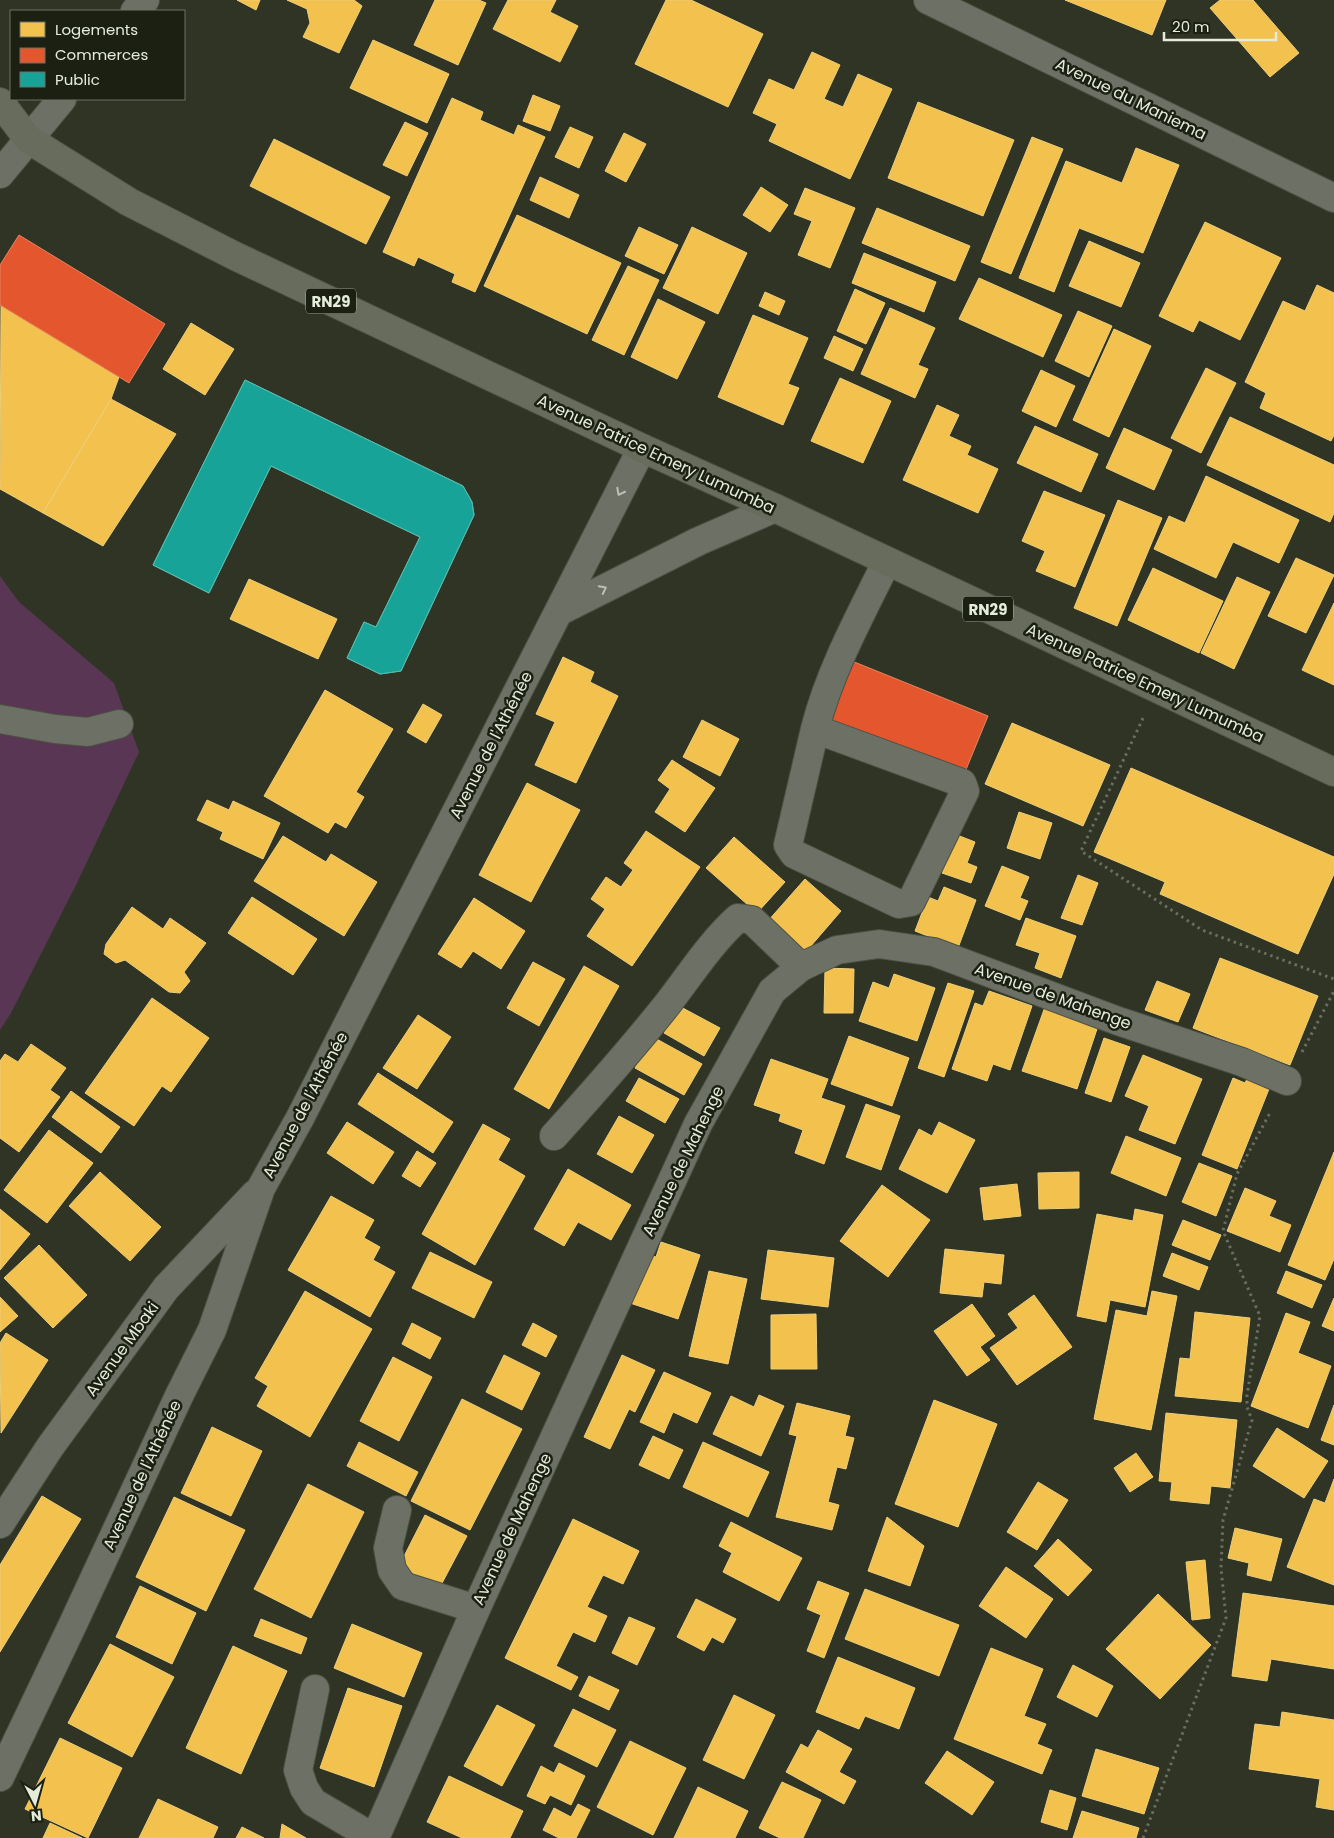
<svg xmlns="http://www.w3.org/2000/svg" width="1334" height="1838" viewBox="0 0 1334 1838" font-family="Poppins,sans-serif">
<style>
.green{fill:#593754}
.homes{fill:#f2c14e;stroke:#eece78}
.shops{fill:#e4572e;stroke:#e48462}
.public{fill:#17a398;stroke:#55b9ac}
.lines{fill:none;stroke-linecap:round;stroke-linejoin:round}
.minor-casing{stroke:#4c5143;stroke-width:30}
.major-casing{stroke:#4c5143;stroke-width:30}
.path{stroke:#6a6d61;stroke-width:3;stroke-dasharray:2.5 4;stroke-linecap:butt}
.minor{stroke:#6d7165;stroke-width:28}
.major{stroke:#676c5c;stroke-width:28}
.oneway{stroke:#bbc1b1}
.labels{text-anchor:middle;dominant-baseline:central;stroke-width:5;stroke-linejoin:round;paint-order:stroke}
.shield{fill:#1b2013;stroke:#a8af9e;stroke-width:1}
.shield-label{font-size:15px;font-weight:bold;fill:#e5ecda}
.street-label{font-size:16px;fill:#e5ecda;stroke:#1b2013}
</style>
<rect width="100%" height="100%" fill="#2f3424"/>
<!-- green -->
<path class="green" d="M0,576L19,602L114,683L139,752L77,883L11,1013L0,1030Z"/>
<!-- homes -->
<path class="homes" d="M237,0H260L256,10Z
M287,0H354L362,6L339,53L303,37L310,23L307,9Z
M435,0H479L486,3L458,65L414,45Z
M508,0H556L550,12L578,26L560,62L493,29Z
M666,0H691L763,34L728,107L635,64Z
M1065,0H1166L1152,35Z
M1220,0H1253L1299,53L1270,77L1210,8Z
M373,40L449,74L427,123L350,88Z
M812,52L840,65L824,99L843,107L858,74L892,89L850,179L769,141L777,124L753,113L769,79L794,90Z
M533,95L560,106L550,131L523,121Z
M452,98L483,112L480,120L514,135L518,125L545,137L475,292L452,282L455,274L418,257L414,266L383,252Z
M918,102L1014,140L983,216L888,178Z
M405,122L428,133L407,176L383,165Z
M570,127L593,137L579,168L555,157Z
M624,133L646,144L626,182L605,171Z
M1032,137L1063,149L1011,274L981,262Z
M274,139L390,197L366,244L250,186Z
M1136,148L1179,165L1143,253L1079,228L1054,292L1019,278L1066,161L1122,183Z
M540,177L579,195L569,218L530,200Z
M761,187L788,205L770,232L743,215Z
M805,188L855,208L830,268L798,255L812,221L794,214Z
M877,208L970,246L955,281L862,243Z
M517,215L621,263L587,334L484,286Z
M1205,222L1281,258L1240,340L1199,320L1193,332L1159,316Z
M639,227L678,245L664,274L625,256Z
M692,227L747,253L718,314L663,288Z
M1089,241L1140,263L1121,307L1069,286Z
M864,253L936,282L924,312L852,283Z
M628,266L659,280L624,355L592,340Z
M979,278L1062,315L1043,357L959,319Z
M1317,285L1334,293V435L1331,441L1260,408L1266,393L1245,382L1283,301L1305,311Z
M855,289L885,303L866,344L837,331Z
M765,292L785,301L779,315L759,306Z
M658,299L705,322L677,379L631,357Z
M1,305L119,377L111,399L43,513L0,489Z
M890,308L935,328L918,365L928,369L915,398L861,374Z
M1078,311L1112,326L1089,377L1055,361Z
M753,315L808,338L788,384L799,388L783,425L718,397Z
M191,323L234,349L205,395L163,369Z
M1114,329L1151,346L1109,437L1073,420Z
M834,336L863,349L853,371L824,358Z
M1206,368L1236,383L1201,453L1171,438Z
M1041,370L1075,386L1056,427L1022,411Z
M840,378L891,401L863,463L811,441Z
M111,399L176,434L103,546L43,513Z
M937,405L959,415L949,436L971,446L967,455L998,469L978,513L903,480Z
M1230,417L1334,465V513L1330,522L1207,465Z
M1035,426L1098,454L1081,492L1017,463Z
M1124,428L1172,450L1154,490L1106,468Z
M1206,476L1299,520L1279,563L1233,542L1216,578L1154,549L1169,516L1185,523Z
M1044,491L1105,515L1075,587L1036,571L1045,551L1022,541Z
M1118,500L1162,518L1117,626L1074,608Z
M1296,558L1334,575L1306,633L1268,616Z
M1153,568L1223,601L1199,653L1128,620Z
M1237,577L1270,592L1234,669L1201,653Z
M249,579L337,619L318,659L230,619Z
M1334,603V685L1302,670Z
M563,657L594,672L590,682L618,696L576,783L535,765L555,722L536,714Z
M325,690L393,729L356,792L364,797L346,828L335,822L328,833L264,796Z
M423,704L442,715L426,743L407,732Z
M702,720L739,739L720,776L683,757Z
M1012,723L1110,765L1083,826L985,784Z
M672,760L715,788L685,832L655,812L670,789L658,780Z
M1131,768L1334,857V874L1298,954L1160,894L1165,882L1094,852Z
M527,783L580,810L531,902L479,875Z
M207,800L229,810L233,801L280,823L263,859L220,839L223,832L197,820Z
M1019,812L1052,823L1040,859L1007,848Z
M646,831L700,867L632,966L587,936L605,909L591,899L606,877L621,887L633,870L624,863Z
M957,835L975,842L967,863L977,867L971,883L942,873Z
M283,836L326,862L331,854L377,882L344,936L254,881Z
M734,837L785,882L757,913L706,868Z
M1002,866L1029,877L1020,898L1028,901L1020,920L985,906Z
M1078,875L1098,883L1082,925L1061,918Z
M805,879L841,911L804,954L767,922Z
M944,887L976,900L958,948L915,931L928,897L938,901Z
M252,897L317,939L293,975L228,933Z
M474,898L525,931L501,969L473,951L461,968L438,954Z
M132,907L163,929L170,918L206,943L184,972L190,981L180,993L169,992L125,960L116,963L104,954L106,944Z
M1026,918L1076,936L1061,978L1035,968L1040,953L1016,945Z
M1220,958L1318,996L1290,1065L1193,1028Z
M533,962L565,979L539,1026L507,1008Z
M584,966L619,986L549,1109L514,1089Z
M825,968L854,969L853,1013H824Z
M894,974L935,988L917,1041L859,1021L873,982L889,988Z
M1157,981L1190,994L1178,1022L1145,1010Z
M948,983L974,991L944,1077L918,1068Z
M989,991L1032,1006L1010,1070L993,1064L987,1081L952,1069L975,1003L983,1006Z
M152,998L209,1038L171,1092L162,1086L134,1126L85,1093Z
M1046,1004L1099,1023L1077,1089L1022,1071Z
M679,1006L720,1028L704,1056L664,1033Z
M418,1015L451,1037L417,1089L383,1068Z
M849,1036L909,1058L892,1106L831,1084Z
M653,1037L702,1064L684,1095L635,1068Z
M1104,1038L1130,1047L1111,1102L1085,1093Z
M31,1044L66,1068L50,1090L60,1097L19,1152L0,1138V1061L5,1054L18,1062Z
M1143,1055L1202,1079L1175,1144L1139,1130L1149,1106L1125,1096Z
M771,1059L828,1079L821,1098L845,1106L824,1164L795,1153L803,1130L779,1121L781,1114L754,1105Z
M378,1073L453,1122L433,1153L358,1104Z
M1249,1075L1271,1084L1237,1169L1202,1155L1233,1078L1245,1083Z
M639,1078L679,1099L665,1123L626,1101Z
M71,1091L120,1127L101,1153L52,1117Z
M866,1104L900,1116L881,1170L846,1157Z
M619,1116L654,1135L632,1173L597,1154Z
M347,1122L394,1152L373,1184L327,1153Z
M939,1122L975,1140L947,1193L899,1169L919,1129L932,1136Z
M483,1124L510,1139L498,1160L525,1176L475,1265L422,1234Z
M49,1130L93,1163L47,1223L4,1190Z
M1126,1136L1181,1158L1166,1196L1111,1173Z
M417,1151L436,1163L420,1187L402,1176Z
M1334,1152V1259L1325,1280L1288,1265Z
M1199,1163L1232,1176L1216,1216L1182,1202Z
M568,1169L631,1205L611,1240L578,1222L564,1246L534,1229Z
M100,1172L161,1227L130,1261L69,1206Z
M1079,1172V1208L1039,1209L1038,1173Z
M1017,1184L1021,1216L984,1220L980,1188Z
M882,1185L930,1220L888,1277L840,1241Z
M1245,1188L1276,1201L1269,1216L1291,1225L1280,1252L1227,1231Z
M331,1196L374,1220L364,1238L380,1247L373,1260L395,1272L370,1317L288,1270Z
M0,1209L30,1234L0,1270Z
M1135,1209L1163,1215L1145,1307L1110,1300L1106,1322L1077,1316L1097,1214L1133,1221Z
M1183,1220L1221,1235L1210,1260L1172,1245Z
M661,1242L700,1255L678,1319L630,1303L648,1255L656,1257Z
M39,1245L87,1295L53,1328L4,1278Z
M945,1249L1004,1255L1001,1284L984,1282L982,1297L940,1293Z
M768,1250L834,1258L828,1307L761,1299Z
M430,1252L492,1282L474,1318L412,1288Z
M1172,1253L1208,1267L1199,1290L1163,1276Z
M709,1271L747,1279L728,1364L689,1356Z
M1286,1271L1322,1285L1312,1308L1277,1293Z
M305,1291L372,1329L310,1437L257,1406L268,1386L255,1378Z
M1152,1291L1177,1296L1151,1430L1094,1419L1116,1310L1147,1316Z
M1034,1295L1072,1347L1017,1385L990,1348L1018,1328L1008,1314Z
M0,1297L18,1316L0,1332Z
M1334,1298V1331L1322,1326Z
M972,1304L995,1336L980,1347L990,1360L967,1376L934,1331Z
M1195,1312L1250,1318L1241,1402L1175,1396L1180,1358L1190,1359Z
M1286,1313L1310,1322L1298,1353L1331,1366L1308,1428L1251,1406Z
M816,1314L817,1369H771V1315Z
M412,1323L441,1338L430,1359L402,1344Z
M533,1323L557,1336L546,1357L522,1345Z
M6,1333L48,1360L1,1433L0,1343Z
M504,1355L540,1373L522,1410L486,1392Z
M622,1355L655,1370L635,1412L629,1409L610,1449L584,1437Z
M393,1357L432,1377L399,1441L360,1421Z
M664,1372L711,1393L697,1423L673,1412L664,1433L640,1422Z
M759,1395L784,1406L761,1456L713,1434L731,1396L754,1407Z
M462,1399L522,1429L470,1530L411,1501Z
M934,1400L997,1424L958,1527L895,1504Z
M797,1403L850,1416L845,1436L854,1438L846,1469L837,1467L828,1502L839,1505L832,1530L776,1517L797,1436L789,1434Z
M1334,1405V1445L1321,1440Z
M1166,1413L1237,1420L1230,1488L1211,1486L1209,1504L1170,1500L1172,1482L1159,1481Z
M212,1427L262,1451L231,1516L181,1493Z
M1277,1428L1328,1461L1304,1498L1253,1466Z
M653,1436L683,1450L669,1479L639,1465Z
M359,1442L418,1472L406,1496L347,1466Z
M703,1442L769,1472L748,1517L683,1487Z
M1136,1453L1153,1477L1130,1492L1114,1468Z
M1334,1479V1585L1287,1567L1314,1499L1325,1503Z
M1038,1482L1068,1500L1037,1550L1007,1532Z
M308,1484L364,1512L311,1618L254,1589Z
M42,1496L81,1519L0,1652V1565Z
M174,1497L245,1530L206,1611L136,1577Z
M425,1515L467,1536L440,1587L399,1566Z
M887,1517L924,1546L910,1586L868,1571Z
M573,1519L639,1551L623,1584L603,1575L587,1607L607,1616L595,1642L573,1632L556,1666L578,1677L571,1690L505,1658Z
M731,1522L802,1558L779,1601L723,1572L732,1553L719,1546Z
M1235,1528L1282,1539L1271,1581L1247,1575L1249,1563L1228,1558Z
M1058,1539L1092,1570L1068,1596L1034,1566Z
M1205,1560L1210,1618L1192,1620L1186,1562Z
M1006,1567L1053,1599L1026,1638L979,1606Z
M818,1581L849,1593L824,1658L807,1651L821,1615L807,1609Z
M140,1586L196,1613L172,1664L116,1637Z
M865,1589L959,1625L939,1676L845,1639Z
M1243,1593L1334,1606V1669L1271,1659L1267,1681L1232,1676Z
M1158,1594L1211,1645L1160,1699L1106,1649Z
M696,1599L736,1619L723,1643L712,1637L704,1651L677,1637Z
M629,1617L655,1628L637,1665L612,1653Z
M261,1619L307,1638L301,1654L254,1636Z
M352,1624L422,1653L404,1697L334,1668Z
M110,1644L174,1677L132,1757L68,1723Z
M233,1646L287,1671L241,1774L186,1748Z
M991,1648L1043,1669L1024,1716L1046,1724L1037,1744L1052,1750L1042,1774L954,1739Z
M838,1657L915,1688L899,1729L865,1716L859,1729L816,1712Z
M1073,1665L1113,1686L1097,1717L1057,1697Z
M589,1676L619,1690L609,1710L579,1696Z
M348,1688L402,1706L374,1787L320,1768Z
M734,1695L775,1715L744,1779L703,1760Z
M497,1705L535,1725L502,1786L464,1766Z
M573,1709L616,1730L597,1767L554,1746Z
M1282,1712L1334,1720V1810L1316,1807L1320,1779L1249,1769L1255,1724L1280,1727Z
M818,1730L852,1749L839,1772L856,1781L844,1804L786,1772L801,1744L808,1748Z
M60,1738L122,1768L88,1838L25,1809Z
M630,1741L686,1768L653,1835L597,1807Z
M1096,1749L1159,1768L1144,1814L1082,1796Z
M947,1751L994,1782L972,1815L925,1783Z
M559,1763L585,1776L571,1805L550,1795L545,1804L527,1796L541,1766L554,1773Z
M449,1776L523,1811L510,1838H462L427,1822Z
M782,1782L821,1800L803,1838H780L759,1828Z
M698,1787L748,1811L735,1838H674Z
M1050,1790L1076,1798L1067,1830L1041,1822Z
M158,1799L218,1827L213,1838H139Z
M578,1804L590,1810L576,1838H559L543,1830L554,1808L571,1817Z
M1082,1811L1139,1828L1136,1838H1073Z
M50,1823L82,1838H43Z
M282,1824L306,1838H280Z
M242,1827L264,1838H236Z"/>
<!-- shops -->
<path class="shops" d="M19,235L165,324L129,383L0,305V265Z
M847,659L988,716L963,777L822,720Z"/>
<!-- public -->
<path class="public" d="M245,380L463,486L472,502L474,515L401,671L380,674L347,658L364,622L376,627L420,537L271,466L209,593L153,565Z
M245,380L463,486L472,502L474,515L401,671L380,674L347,658L364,622L376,627L420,537L271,466L209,593L153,565Z"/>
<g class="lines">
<defs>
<path id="minor" d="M928,0L1334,198
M135,11L145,0
M0,174L62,99
M560,611L699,541L775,508
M0,719L55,729L88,732L119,724
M815,729L962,783L965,791L911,902L899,904L794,854L788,845Z
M815,729C830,670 860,616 887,561
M554,1136C592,1094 630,1051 666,1006C689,977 710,943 738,918L752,920L801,967
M397,1510L388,1548L392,1570L403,1586L476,1609
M0,1524L50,1447L166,1288L255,1194
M315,1689L298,1770L304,1788L313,1802L374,1838
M0,1777L73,1624L179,1396L212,1330L261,1188L300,1118L642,448
M375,1838L476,1609L698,1124L772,991L801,967L837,950L879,944L934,952L1118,1021L1242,1062L1287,1081"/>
<path id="major" d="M0,102L28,139L129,202L235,256L642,448L775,508L1334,772"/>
</defs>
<!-- minor casing -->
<use href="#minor" class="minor-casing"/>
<!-- major casing -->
<use href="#major" class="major-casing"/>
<!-- path -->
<path class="path" d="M1143,718L1081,851L1202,930L1334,979
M1302,1052L1334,991
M1143,1838L1226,1618L1221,1568L1223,1520L1252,1420L1247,1407V1395L1260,1316L1223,1231L1237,1174L1271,1111"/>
<!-- minor -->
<use href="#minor" class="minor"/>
<!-- major -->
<use href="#major" class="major"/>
</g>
<!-- one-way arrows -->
<defs><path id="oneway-chevron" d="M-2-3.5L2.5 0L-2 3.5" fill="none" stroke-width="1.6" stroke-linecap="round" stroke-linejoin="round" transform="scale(1.25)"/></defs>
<g class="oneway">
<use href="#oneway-chevron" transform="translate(620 492) rotate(117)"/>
<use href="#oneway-chevron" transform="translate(603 589) rotate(-27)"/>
</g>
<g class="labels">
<!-- shield labels -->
<g class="shield">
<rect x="306" y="288.5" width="50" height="25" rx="4"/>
<rect x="963" y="596.5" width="50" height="25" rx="4"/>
</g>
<g class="shield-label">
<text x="331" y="301">RN29</text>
<text x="988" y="609">RN29</text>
</g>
<!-- street labels -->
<g class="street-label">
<text transform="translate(1131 99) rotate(26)">Avenue du Maniema</text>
<text transform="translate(656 454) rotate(25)">Avenue Patrice Emery Lumumba</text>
<text transform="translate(1145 683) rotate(25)">Avenue Patrice Emery Lumumba</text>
<text transform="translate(491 745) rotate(-63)">Avenue de l'Athénée</text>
<text transform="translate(1053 996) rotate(20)">Avenue de Mahenge</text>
<text transform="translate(305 1105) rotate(-62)">Avenue de l'Athénée</text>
<text transform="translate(683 1161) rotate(-64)">Avenue de Mahenge</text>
<text transform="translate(122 1349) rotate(-54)">Avenue Mbaki</text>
<text transform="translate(142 1475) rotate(-65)">Avenue de l'Athénée</text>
<text transform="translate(512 1529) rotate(-65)">Avenue de Mahenge</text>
</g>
</g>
<!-- legend -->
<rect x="10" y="10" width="175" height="90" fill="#1b2013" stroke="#6c7263"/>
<rect x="20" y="22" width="25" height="15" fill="#f2c14e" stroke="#6c7263"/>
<text x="55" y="35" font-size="15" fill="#e5ecda">Logements</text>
<rect x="20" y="48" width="25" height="15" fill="#e4572e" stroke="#6c7263"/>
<text x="55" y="60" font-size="15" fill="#e5ecda">Commerces</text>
<rect x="20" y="72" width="25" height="15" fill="#17a398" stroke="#6c7263"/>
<text x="55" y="85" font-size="15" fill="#e5ecda">Public</text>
<!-- north arrow -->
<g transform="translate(35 1803) rotate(174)" stroke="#1b2013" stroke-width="4" paint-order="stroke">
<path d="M0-4L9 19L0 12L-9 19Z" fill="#e5ecda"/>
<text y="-8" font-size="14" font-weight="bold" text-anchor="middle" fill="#e5ecda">N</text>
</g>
<!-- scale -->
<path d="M1164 32v8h112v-8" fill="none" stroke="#e5ecda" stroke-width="2.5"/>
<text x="1172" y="32" font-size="15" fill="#e5ecda" stroke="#1b2013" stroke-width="4" paint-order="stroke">20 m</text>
</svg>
